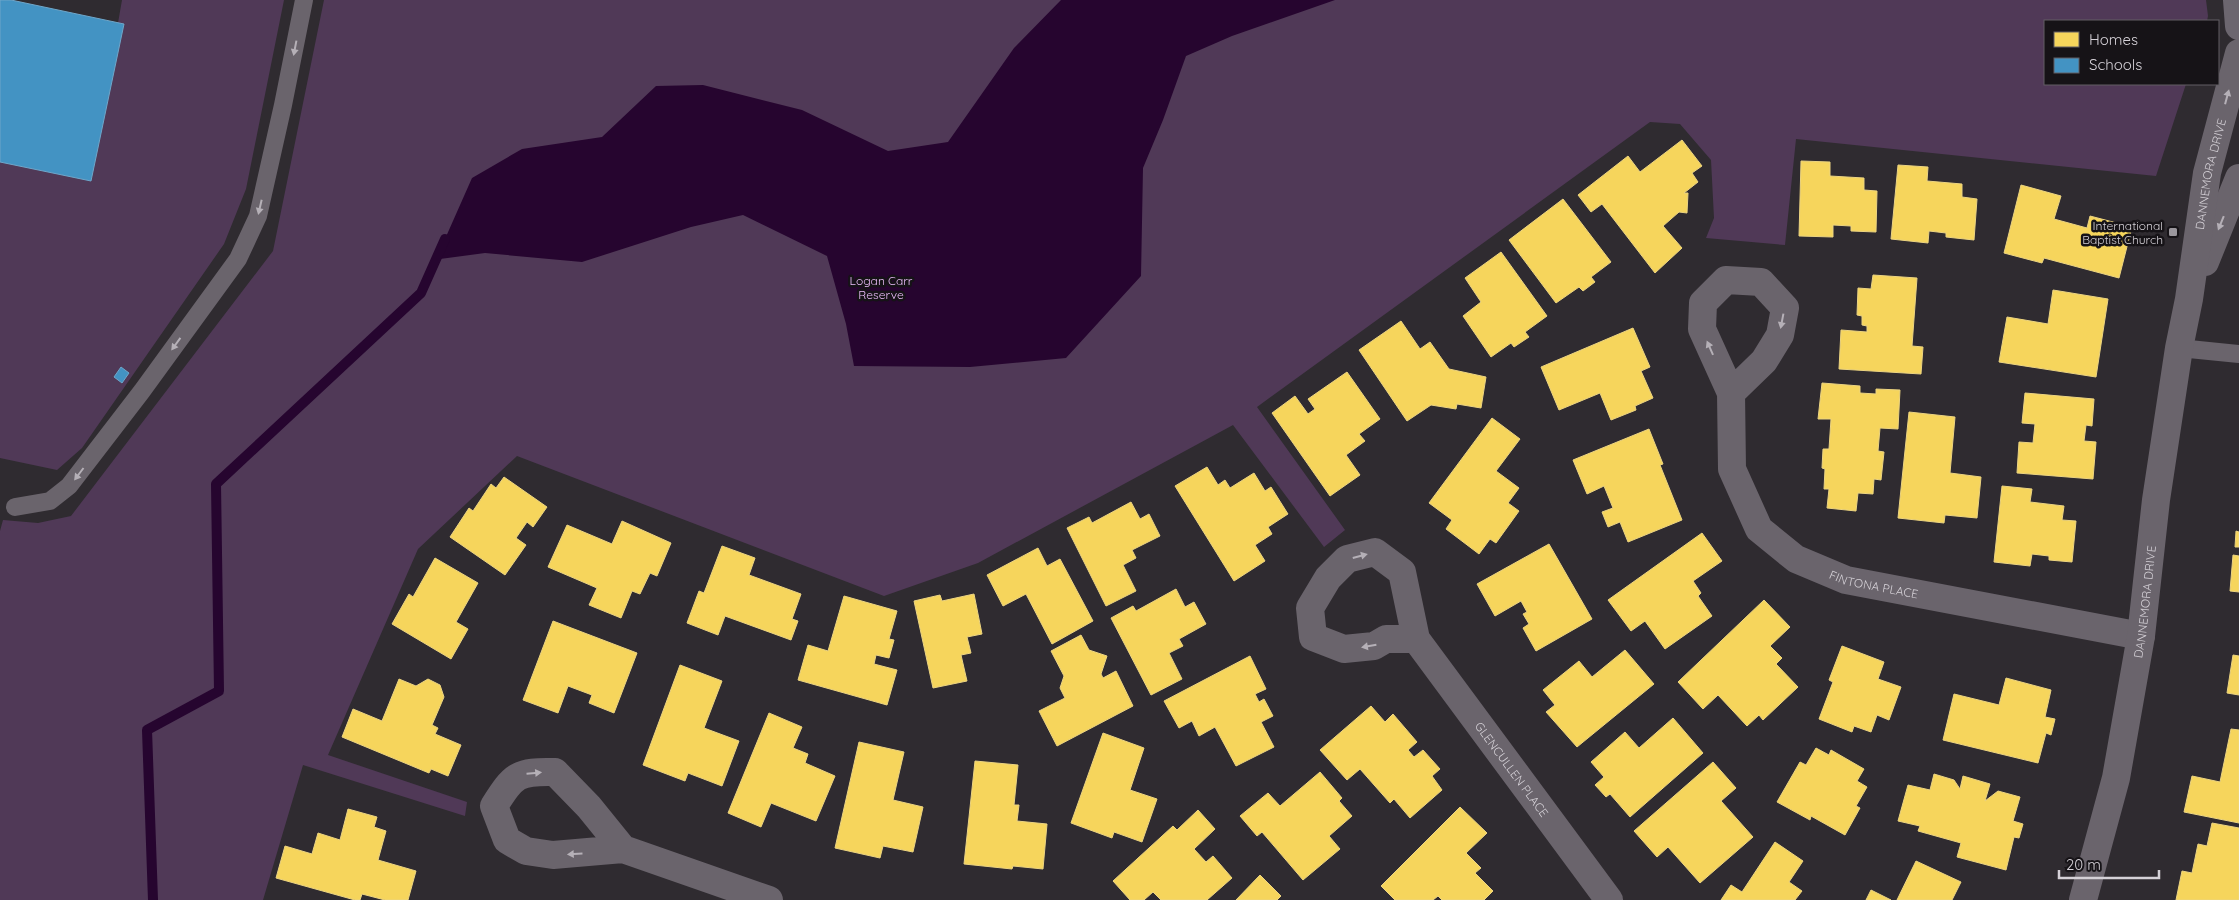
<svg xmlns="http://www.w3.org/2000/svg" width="2239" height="900" viewBox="0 0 2239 900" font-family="Quicksand,sans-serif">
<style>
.green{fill:#503957}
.water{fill:#26052f}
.homes{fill:#f6d55c;stroke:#ecd481}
.schools{fill:#4393c3;stroke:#6fa6c9}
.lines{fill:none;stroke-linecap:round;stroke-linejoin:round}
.stream{stroke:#26052f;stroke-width:10}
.service{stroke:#6a646c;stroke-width:18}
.minor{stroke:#6a646c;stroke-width:28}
.tertiary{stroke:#6a646c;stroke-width:28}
.secondary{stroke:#6c666f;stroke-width:28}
.oneway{fill:#b5b0b7}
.poi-dot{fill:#9b979d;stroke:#161317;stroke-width:2}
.labels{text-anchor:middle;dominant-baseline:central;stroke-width:5;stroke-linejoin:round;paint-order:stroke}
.street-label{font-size:12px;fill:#d5d1d7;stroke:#161317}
.poi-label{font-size:12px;fill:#d5d1d7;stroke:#161317;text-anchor:end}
.park-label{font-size:12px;fill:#ebbcfa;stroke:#161317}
</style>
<rect width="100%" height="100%" fill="#2f2b30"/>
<!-- green -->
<path class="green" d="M122,0H284L246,189L224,244L82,448L57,470L0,458V162L123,24L118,23Z
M324,0H2206L2208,16L2207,21H2045V84H2186L2156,176L1796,139L1785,245L1706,238L1714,218L1711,160L1680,124L1650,122L1257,407L1345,530L1324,547L1233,425L978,563L884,596L517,456L418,549L328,755L467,802L465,816L303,765L263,900H0V531L3,520L38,523L71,516L273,251Z"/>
<!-- water -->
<path class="water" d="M1061,0H1335L1232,36L1186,56L1163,120L1143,168L1141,276L1066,358L970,367L854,366L846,324L827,256L743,215L691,227L582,262L485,253L440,259L445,239L472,178L522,149L602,137L656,86L703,85L802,110L888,151L948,142L1014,48Z"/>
<!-- homes -->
<path class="homes" d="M1682,140L1702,166L1692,173L1698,182L1684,193H1688L1687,213L1679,212L1663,226L1682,248L1655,273L1602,204L1591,212L1578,195L1628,156L1640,172Z
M1801,161L1830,162V176L1864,178V190L1877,191L1876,232L1851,231V226L1833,225V237L1799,236Z
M1898,165L1928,167L1927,181L1962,184V197L1977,199L1974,240L1946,237V233L1929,231L1928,243L1891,239Z
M2021,185L2061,196L2054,219L2087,228L2090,216L2132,227L2119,278L2044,258L2042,263L2004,253Z
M1563,199L1611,262L1591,277L1595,282L1583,291L1579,287L1556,303L1509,240Z
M1501,252L1547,316L1525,332L1529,337L1514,347L1511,343L1491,357L1463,316L1481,302L1465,278Z
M1873,275L1917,278L1912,346L1923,347L1921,374L1839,369L1841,330L1867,332V326L1862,325V316L1857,315L1858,288L1871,289Z
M2053,290L2108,299L2096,377L1999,362L2007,317L2048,324Z
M1401,321L1420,349L1430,342L1449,369L1486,377L1481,408L1457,404L1456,409L1431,405L1407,421L1359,350Z
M1633,328L1650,367L1641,371L1653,398L1635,406L1636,410L1611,420L1600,393L1559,410L1541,367Z
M1347,372L1380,419L1359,434L1365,441L1346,455L1360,475L1330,496L1272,413L1295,396L1308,414L1315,409L1308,399Z
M1822,383L1860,386V393L1876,394V389L1900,390L1898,429L1880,428L1878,451L1884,452L1881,480L1874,479L1873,494L1858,493L1856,511L1827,508L1829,489H1824L1825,469L1822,468L1823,449H1829L1831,419H1818Z
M2025,393L2094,399L2092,426L2086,425L2084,441L2096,442L2093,479L2017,473L2019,442L2033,443L2035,424L2022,423Z
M1909,412L1955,417L1950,473L1981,477L1977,518L1945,515L1944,523L1898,518Z
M1492,418L1520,439L1496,471L1519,488L1508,503L1519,511L1496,543L1490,539L1479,554L1446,529L1452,520L1429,503Z
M1649,429L1663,464L1660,465L1682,520L1628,542L1620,522L1608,527L1602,512L1613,508L1604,486L1587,494L1573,460Z
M1207,467L1218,485L1225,480L1230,488L1254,473L1265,491L1271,487L1288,514L1268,527L1272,534L1255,545L1265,561L1234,581L1175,486Z
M504,477L547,507L533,527L527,522L516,538L526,545L505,575L450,537L469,508L473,511L491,484L496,488Z
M2002,486L2032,489L2030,502L2064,506L2062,520L2076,521L2072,562L2049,560V556L2032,554L2030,566L1994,562Z
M1131,502L1140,519L1149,514L1160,536L1132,550L1136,558L1123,565L1136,591L1106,606L1067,528L1089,517L1092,523Z
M622,521L671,543L657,576L650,573L640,594L632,591L621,618L589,605L597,588L548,567L567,525L612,544Z
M2236,531L2239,532V547H2235Z
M1702,533L1722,561L1693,581L1701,593L1698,596L1712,616L1665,649L1645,621L1631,631L1608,600Z
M1549,544L1592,619L1536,651L1523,628L1529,624L1523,614L1527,612L1521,601L1495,616L1477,584Z
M722,546L755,558L749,575L801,594L792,619L798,621L791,640L725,616L718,635L687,623L699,591L704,593Z
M1038,548L1047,566L1060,559L1093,621L1052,644L1026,594L1003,606L987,575Z
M2233,555L2239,556V592L2230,591Z
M435,558L478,583L456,622L468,629L451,659L392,624L409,594L413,597Z
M1176,589L1185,607L1194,602L1206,624L1179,639L1183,646L1169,653L1182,679L1151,695L1111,618L1133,606L1136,611Z
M974,594L982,634L967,637L971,653L961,655L967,681L933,688L914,601L940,595L942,601Z
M844,596L897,611L889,639L894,640L889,658L876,655L874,664L897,670L887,705L798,680L808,645L828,651Z
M1764,600L1790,627L1770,646L1782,658L1776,664L1798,687L1763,720L1759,715L1747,726L1718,695L1703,709L1678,682Z
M553,621L637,653L614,713L589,703L592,695L568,686L558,713L523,700Z
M1081,635L1089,650L1107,656L1101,674L1103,678L1116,671L1133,706L1057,746L1039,711L1065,698L1060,688L1064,676L1051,651Z
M1842,646L1884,662L1878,679L1901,687L1889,720L1877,715L1871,732L1854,726L1852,732L1819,719L1833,682L1829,680Z
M1625,650L1654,684L1577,747L1546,712L1555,705L1543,690L1579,661L1592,677Z
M2233,655L2239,656V695L2227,693Z
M1250,656L1266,689L1255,694L1259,702L1264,699L1273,716L1261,722L1274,747L1236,766L1215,727L1199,736L1192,721L1179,728L1164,701Z
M680,665L722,681L704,728L739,741L722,786L688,773L685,781L643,765Z
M2006,678L2051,690L2045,717L2055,719L2051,735L2046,733L2038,763L1943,740L1954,694L1999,705Z
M399,679L416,686L428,679L440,685L444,697L432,725L438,728L435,734L461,745L448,776L431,769L429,773L342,737L353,709L382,721Z
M1371,706L1385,722L1393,714L1417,742L1408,750L1414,757L1423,750L1440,769L1432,776L1442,790L1410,818L1394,799L1390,803L1360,769L1347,780L1320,750Z
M769,713L802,727L793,748L808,754L805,763L835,776L816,821L771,803L761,827L728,813Z
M1673,718L1703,753L1630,817L1610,794L1606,797L1595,785L1604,777L1591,762L1625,732L1639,748Z
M2231,729L2239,730V823L2184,812L2192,776L2220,782Z
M1103,733L1144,748L1130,790L1157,799L1142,842L1114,832L1112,838L1071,823Z
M859,742L904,752L893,800L923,807L913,852L883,846L880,858L835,848Z
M1816,748L1829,755L1831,750L1864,769L1857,781L1867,787L1856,806L1860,808L1845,835L1811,816L1810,820L1777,802L1800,762L1806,765Z
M975,761L1018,765L1014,805H1019L1017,821L1047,824L1043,869L1013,866L1012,869L964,864Z
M1713,762L1736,788L1721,801L1753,837L1700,883L1668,847L1657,857L1634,831Z
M1320,772L1342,798L1339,801L1352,816L1329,836L1340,849L1303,880L1262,832L1257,836L1240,816L1268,793L1280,806Z
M1934,774L1954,780L1960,789L1963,776L1990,784L1985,801L1998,791L2020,797L2013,821L2023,824L2019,838L2014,837L2006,870L1957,857L1961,843L1918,831L1920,826L1898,821L1908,785L1930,790Z
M1460,807L1487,833L1466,853L1481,868L1475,873L1493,891L1484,900H1442L1438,896L1433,900H1395L1381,886Z
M348,809L377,817L374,827L386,831L378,860L416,871L408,900H385L362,894L360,900H355L276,878L285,846L312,854L318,833L340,840Z
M1198,810L1215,829L1194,849L1206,862L1213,856L1232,878L1207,900H1161L1153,892L1144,900H1130L1113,881L1173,826L1177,830Z
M2212,823L2239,828V900H2176L2182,871L2192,873L2198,844L2207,846Z
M1775,842L1803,861L1789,882L1802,891L1795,900H1721L1731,885L1742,892Z
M1916,861L1961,882L1952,900H1897Z
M1260,875L1281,896L1277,900H1236Z
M1871,890L1891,900H1866Z"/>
<!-- schools -->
<path class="schools" d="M0,0H11L124,24L91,181L0,162Z
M121,367L129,373L122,383L114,377Z"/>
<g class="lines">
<!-- stream -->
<path class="stream" d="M153,900L147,730L219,691L216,484L421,293L445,239"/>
<!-- service -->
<path class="service" d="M2179,348L2239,354
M15,507L50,501L69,486L142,391L238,259L258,216L283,105L304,0"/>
<!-- minor -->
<g class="minor">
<path id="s1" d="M1731,393L1764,361L1780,335L1785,308L1761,282L1726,280L1703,303L1702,329L1731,393L1732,469L1759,529L1796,559L1846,580L2141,636"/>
<path id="s2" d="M1416,639H1386L1374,646L1344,649L1313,637L1310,608L1328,578L1347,559L1375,552L1402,572L1416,639L1609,900"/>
<path d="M623,849L589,807L555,772C517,771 514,775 494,806L507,840L526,851L553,855L623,849L769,900"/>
</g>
<!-- tertiary -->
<g class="tertiary">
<path d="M2205,262L2239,178"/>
<path id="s3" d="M2083,900L2116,778L2141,636L2156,500L2179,348L2189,299L2207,173L2239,53"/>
</g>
<!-- secondary -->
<path class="secondary" d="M2237,0L2239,26"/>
</g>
<!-- one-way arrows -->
<defs><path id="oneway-solid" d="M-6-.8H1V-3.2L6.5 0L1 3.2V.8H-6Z" transform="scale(1.25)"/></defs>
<g class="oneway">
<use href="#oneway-solid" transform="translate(295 48) rotate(101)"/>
<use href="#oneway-solid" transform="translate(2227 97) rotate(-75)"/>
<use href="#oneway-solid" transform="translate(260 207) rotate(103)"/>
<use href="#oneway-solid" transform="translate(2221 223) rotate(112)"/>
<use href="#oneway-solid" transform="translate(1782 321) rotate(101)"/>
<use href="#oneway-solid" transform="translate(176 344) rotate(126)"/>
<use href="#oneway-solid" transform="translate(1710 348) rotate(-114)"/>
<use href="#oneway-solid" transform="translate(79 474) rotate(127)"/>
<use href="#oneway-solid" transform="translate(1360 556) rotate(-15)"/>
<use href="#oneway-solid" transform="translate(1369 646) rotate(170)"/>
<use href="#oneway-solid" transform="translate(534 773) rotate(-5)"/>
<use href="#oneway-solid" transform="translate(575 854) rotate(177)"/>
</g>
<!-- markers -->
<rect class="poi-dot" x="2168" y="227" width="10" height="10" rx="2.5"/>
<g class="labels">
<!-- street labels -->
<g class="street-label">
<text stroke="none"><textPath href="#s3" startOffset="738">DANNEMORA DRIVE</textPath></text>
<text stroke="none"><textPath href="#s1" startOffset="575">FINTONA PLACE</textPath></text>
<text stroke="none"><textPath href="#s3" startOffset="305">DANNEMORA DRIVE</textPath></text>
<text stroke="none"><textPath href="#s2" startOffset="491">GLENCULLEN PLACE</textPath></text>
</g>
<!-- poi labels -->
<g class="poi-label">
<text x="2163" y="225">International<tspan x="2163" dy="14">Baptist Church</tspan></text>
</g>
<!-- park labels -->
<g class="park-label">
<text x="881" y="280">Logan Carr<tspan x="881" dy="14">Reserve</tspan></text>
</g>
</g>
<!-- legend -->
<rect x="2044" y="20" width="175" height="65" fill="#161317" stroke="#625f64"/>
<rect x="2054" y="32" width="25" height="15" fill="#f6d55c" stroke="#625f64"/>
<text x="2089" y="45" font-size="15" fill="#d5d1d7">Homes</text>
<rect x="2054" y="58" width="25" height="15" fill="#4393c3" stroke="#625f64"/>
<text x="2089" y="70" font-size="15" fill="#d5d1d7">Schools</text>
<!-- scale -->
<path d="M2059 870v8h100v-8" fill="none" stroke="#d5d1d7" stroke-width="2.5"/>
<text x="2066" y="870" font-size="15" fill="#d5d1d7" stroke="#161317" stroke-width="4" paint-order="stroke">20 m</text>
</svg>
